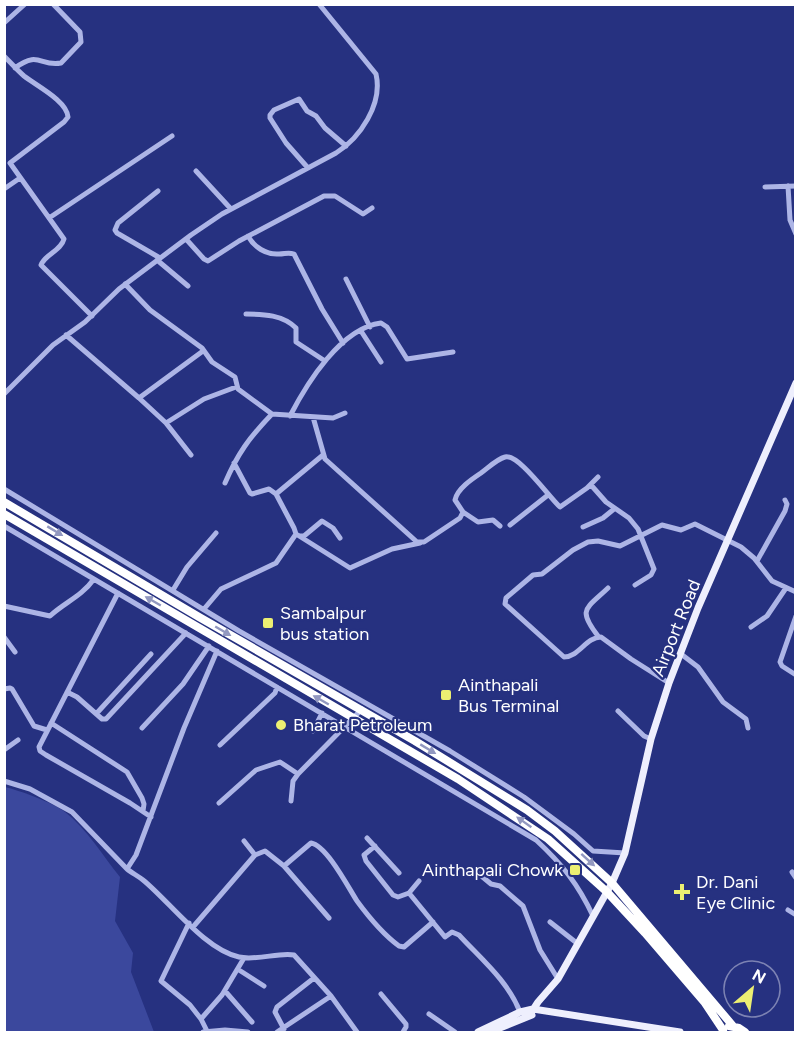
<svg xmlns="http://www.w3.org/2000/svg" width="800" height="1037" viewBox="0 0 800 1037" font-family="Figtree,sans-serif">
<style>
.green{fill:#3b489d}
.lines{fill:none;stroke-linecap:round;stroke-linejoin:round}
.minor{stroke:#adb5e6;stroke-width:5}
.major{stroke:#eeeffd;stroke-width:7}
.highway{stroke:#fff;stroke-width:8}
.oneway{fill:#9298c0}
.poi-dot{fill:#ecef72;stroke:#263180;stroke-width:2}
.labels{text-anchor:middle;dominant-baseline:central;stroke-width:4.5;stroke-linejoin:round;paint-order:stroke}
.poi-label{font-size:18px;fill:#fff;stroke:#263180;text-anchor:start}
.street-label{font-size:18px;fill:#fff;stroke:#263180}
</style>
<rect width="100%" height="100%" fill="#263180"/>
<!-- green -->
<path class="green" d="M5,787C18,790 54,803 65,812C87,829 103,856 120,877L115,921L133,953L131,972L154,1032H5Z"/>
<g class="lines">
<!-- minor -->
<path class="minor" d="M4,23L25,4
M4,56C11,63 17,70 24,76C37,86 67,101 68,117L64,122L10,163L64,239C61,251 45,254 41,265L92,316
M15,68C39,50 40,67 61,63L81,42L80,32L53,4
M308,168L286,143L270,118V115L274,110L299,99L307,111L316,116L325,128L346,146
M196,171L231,209
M788,186L790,220L796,234
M765,187L796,186
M4,189L20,178
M158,191L118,223L115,230L117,233L160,258
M49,218L172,136
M248,236C254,247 266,255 279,254C285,254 288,252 294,254L322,309L343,343
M186,239L204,259L208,261L239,241L324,196H335L363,214L372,208
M157,260L188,286
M346,279L370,327
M125,284L150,310L202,348L212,362L235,377L238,389L272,414L333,418L345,413
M246,314C264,314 283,315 296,328V342L325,361
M361,331L381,362
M66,335L139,398L166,423L191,455
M4,394L53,345L85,322L119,289L191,235L222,214L336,153C360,138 383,104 376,74L319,4
M139,398L203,351
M290,416C307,383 341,328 381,323L387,327L407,359L453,352
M313,417L325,459L417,542H424L460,518L463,512L455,500C457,489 472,479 481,473C488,468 497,459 505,457C518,453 549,497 560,507L587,488L598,477
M166,423L204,399L236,387
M225,483C238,453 249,438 272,414
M591,485L606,502L629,518L638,529L654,569L651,575L635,585
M4,489L239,631L450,751L524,797L574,834L593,851L625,853
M276,494L323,455
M463,512L478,522L493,520L500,526
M510,525L548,495
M4,526L536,840C562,864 578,884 593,916
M583,527L603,518L614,509
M296,534L350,568L392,549L420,543
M300,536H304L322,521L333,528L340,538
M757,561L785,511L787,504L785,500
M173,590L187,567L216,533
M118,593L39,747L40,751L46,755L130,803L151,817
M4,606L50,616C65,602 81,597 94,579
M204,609L221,589L276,563L296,534L294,528L276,494L269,489L252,494L250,493L234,463
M796,616L780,662L782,666L796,675
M751,627L767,616L786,588
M598,636C577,609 586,609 608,588
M4,637L15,652
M217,651L184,728L136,855L127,869C132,873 138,876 143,880C169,901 205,950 239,957C257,961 279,952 294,955L331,996L357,1032
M681,654L698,667L723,702L746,719L748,728
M669,683L631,659L601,637C586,637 579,657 564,657L505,604L506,598L533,575L542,574L573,550L588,542L598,541L620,546L662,525L681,530L695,524L741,547L754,558L772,581L796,592
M4,689L10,688L12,689L34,726L47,730
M67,692L77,697L102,719H106L186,633
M618,711L644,736L651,739
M96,714L151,654
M51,723L127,772L142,798L144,804L143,811
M142,728L183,684L209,646
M313,731L322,713
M220,745L275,693L277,687
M4,750L18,740
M4,781L30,789L72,812L127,869
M291,801L293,781L298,774
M219,803L256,770L280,762L298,774L362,709
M367,838L399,873
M375,846L364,855L366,861L393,895L398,897L409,893
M255,855L265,851L284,866L311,843C327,846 348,887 357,901C368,916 384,935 399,946L404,947L433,922
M284,866L329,918
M472,871L479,874L491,884L500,886L523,906L540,950L558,979
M792,872L796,878
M419,881L409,893L445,937L452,932L459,935C481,959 508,981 520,1012
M788,910L796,915
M550,922L578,944
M189,923L161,981L190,1005L201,1019L207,1031
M193,927L255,855L244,841
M239,970L264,986
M225,991L252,1022
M381,994L406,1024V1027L403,1032
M429,1014L455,1032
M201,1019L222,995L244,958
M284,1029L275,1012L277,1007L314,978
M203,1032L225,1030L248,1032
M277,1032L331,996"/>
<!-- major -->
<path class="major" d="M529,1016L538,1002L558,979L612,883L625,853L651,739L669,683L698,608L796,383
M478,1032L520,1012L533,1009L680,1032
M490,1032L532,1015"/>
<!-- highway -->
<path class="highway" d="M4,502L199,617L415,741L527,810L555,831L612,883L733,1026
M4,514L458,779L548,839L607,892L645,933L705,1003L723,1030
M729,1026L739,1028L745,1032"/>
</g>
<!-- one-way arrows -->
<defs><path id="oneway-solid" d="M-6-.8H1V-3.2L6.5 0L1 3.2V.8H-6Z" transform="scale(1.5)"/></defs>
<g class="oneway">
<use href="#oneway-solid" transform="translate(55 531) rotate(31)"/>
<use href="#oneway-solid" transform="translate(153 601) rotate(-150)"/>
<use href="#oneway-solid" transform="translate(223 631) rotate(30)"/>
<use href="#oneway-solid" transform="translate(321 700) rotate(-150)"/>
<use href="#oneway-solid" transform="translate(428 749) rotate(31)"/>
<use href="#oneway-solid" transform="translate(524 822) rotate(-145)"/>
<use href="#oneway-solid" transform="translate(588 860) rotate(42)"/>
</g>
<!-- markers -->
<g class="poi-dot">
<rect x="262" y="617" width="12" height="12" rx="3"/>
<rect x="440" y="689" width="12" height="12" rx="3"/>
<circle cx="281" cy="725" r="6"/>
<rect x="569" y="864" width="12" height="12" rx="3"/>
<path d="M679 883h6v6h6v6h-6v6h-6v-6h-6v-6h6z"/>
</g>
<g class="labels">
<!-- poi labels -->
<g class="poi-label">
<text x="280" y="613">Sambalpur<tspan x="280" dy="21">bus station</tspan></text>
<text x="458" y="685">Ainthapali<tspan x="458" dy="21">Bus Terminal</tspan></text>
<text x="293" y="725">Bharat Petroleum</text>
<text x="563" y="870" text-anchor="end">Ainthapali Chowk</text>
<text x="696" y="882">Dr. Dani<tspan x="696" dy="21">Eye Clinic</tspan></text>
</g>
<!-- street labels -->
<g class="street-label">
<text transform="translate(676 628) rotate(-68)">Airport Road</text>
</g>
</g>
<!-- border -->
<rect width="800" height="1037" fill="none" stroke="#ffffff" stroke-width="12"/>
<!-- north arrow -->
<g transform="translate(752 989) rotate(29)"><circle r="28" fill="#263180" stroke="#7d83b3" stroke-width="1.5"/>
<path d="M0-4.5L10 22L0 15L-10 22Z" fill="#ecef72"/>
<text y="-9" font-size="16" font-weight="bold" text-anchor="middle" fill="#ffffff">N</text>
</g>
</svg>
